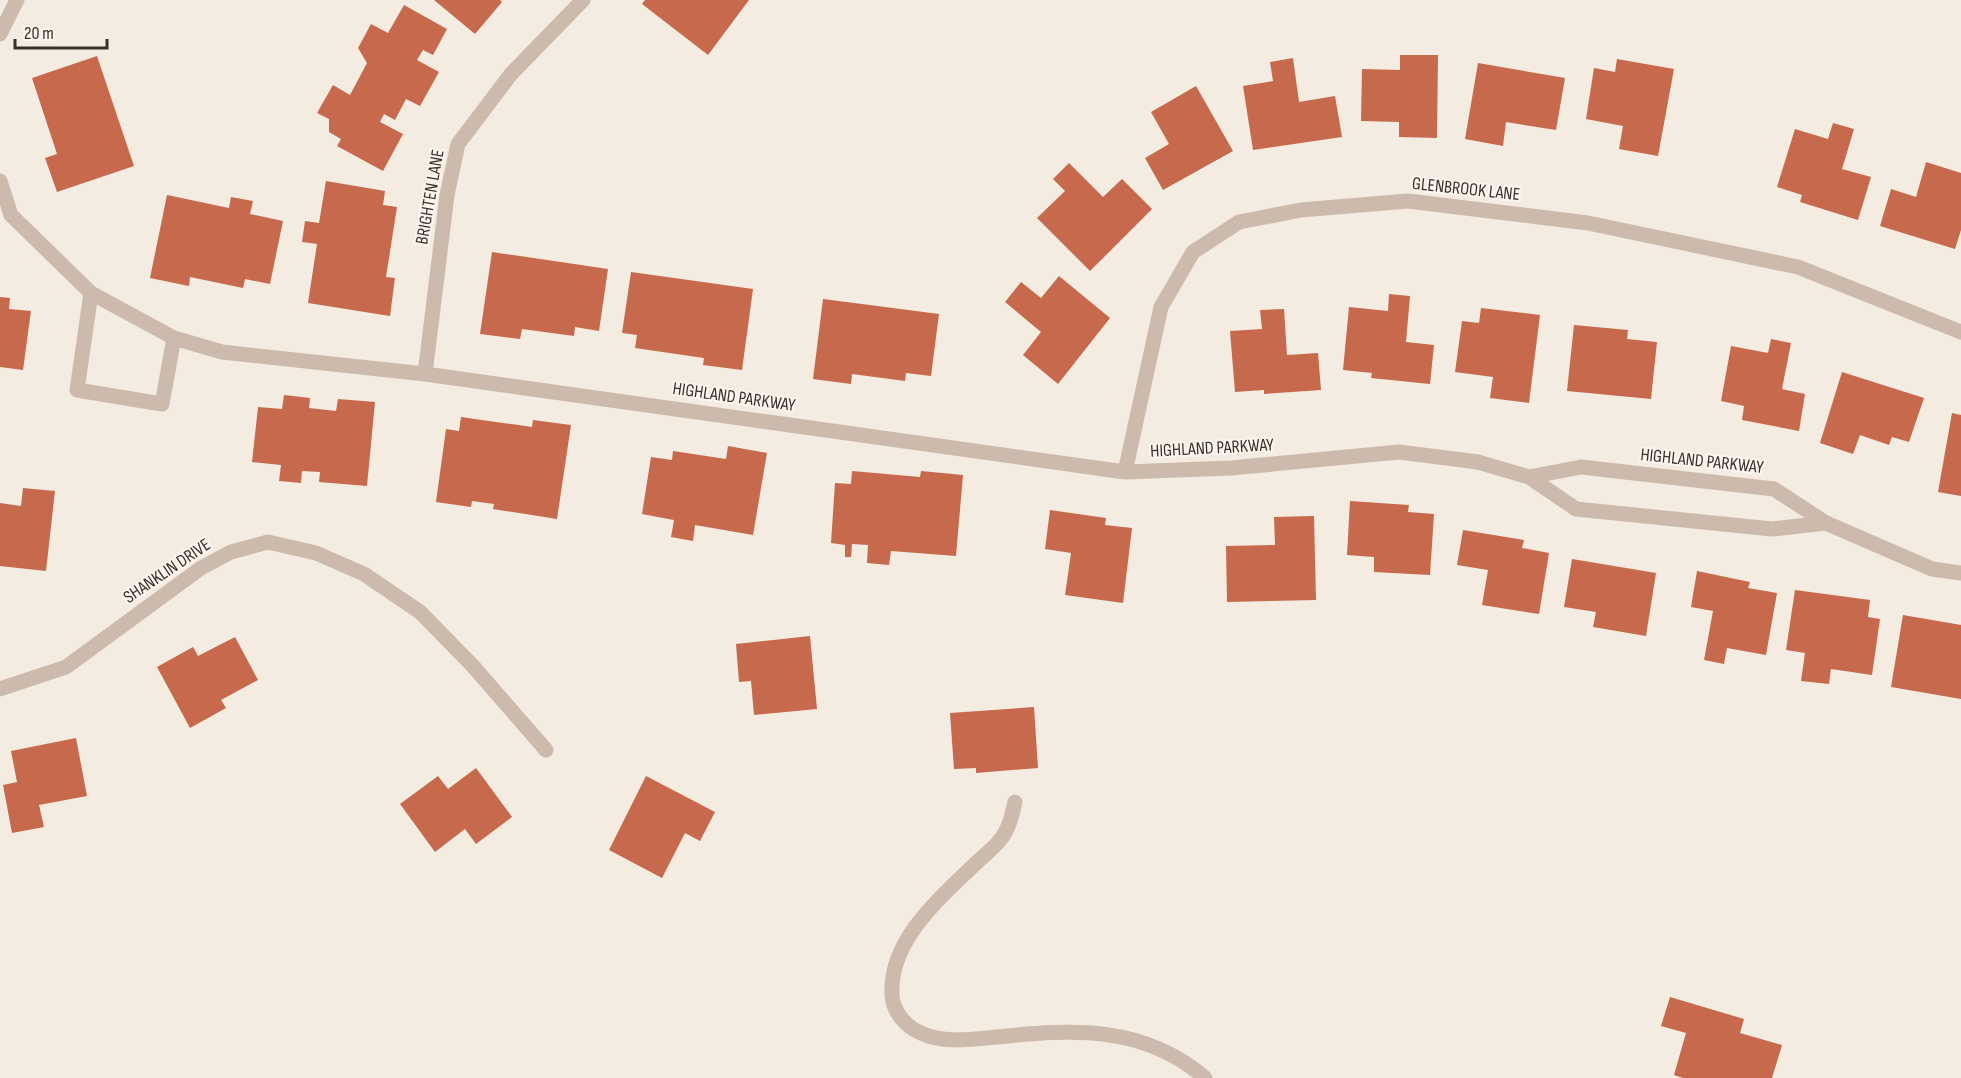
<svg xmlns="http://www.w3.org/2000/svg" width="1961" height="1078" viewBox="0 0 1961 1078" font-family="'Sofia Sans Condensed',sans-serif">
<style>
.building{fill:#c6694c}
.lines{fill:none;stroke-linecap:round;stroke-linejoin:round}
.minor{stroke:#ccbbac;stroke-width:15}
.labels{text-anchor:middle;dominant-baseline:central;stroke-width:4.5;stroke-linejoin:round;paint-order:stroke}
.street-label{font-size:18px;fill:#3a302b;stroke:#fbf5ed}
</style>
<rect width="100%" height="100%" fill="#f4ebe1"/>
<!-- building -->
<path class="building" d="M434,0H500L502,2L475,34Z
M645,0H749L708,55L642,4Z
M404,5L447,29L433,55L423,50L417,60L439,72L420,106L406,99L395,120L384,114L380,122L403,134L383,171L337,146L341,139L329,132V119L317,113L333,85L350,95L367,63L358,48L371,24L388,33Z
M1400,55H1438L1437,138L1399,137V122L1361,121L1362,69L1400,70Z
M97,56L134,166L57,192L45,158L57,154L32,78Z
M1293,58L1299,102L1335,96L1342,137L1253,150L1243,86L1273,81L1270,62Z
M1617,59L1674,69L1658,156L1619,149L1623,126L1586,119L1594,68L1615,72Z
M1478,63L1565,78L1556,130L1506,122L1503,146L1465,139Z
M1196,86L1233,151L1163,190L1145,158L1169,144L1151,112Z
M1833,123L1854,129L1842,169L1871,177L1858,220L1800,202L1802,195L1777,187L1795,129L1828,139Z
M1926,162L1961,173V230L1955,249L1880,226L1891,189L1916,197Z
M1069,163L1103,197L1122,179L1152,209L1090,271L1037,218L1065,191L1053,179Z
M326,181L385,191L383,205L397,207L386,277L395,278L390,316L308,303L317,244L302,242L305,221L319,223Z
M167,195L229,208L231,197L253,201L250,214L283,221L270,284L245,279L243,288L190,277L189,286L150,278Z
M492,252L608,269L599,331L575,327L574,336L522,329L520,339L480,334Z
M631,272L753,289L742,370L703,365L704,358L635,348L637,335L622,333Z
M1059,276L1110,318L1058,384L1023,355L1041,332L1005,302L1021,282L1041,298Z
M1389,294L1410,296L1406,342L1434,345L1430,384L1371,378L1372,373L1343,370L1349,307L1388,311Z
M0,297L10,298L9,309L31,311L23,370L0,367Z
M823,299L939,314L931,376L906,373L905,381L852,374L851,384L813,379Z
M1481,308L1540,315L1529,403L1490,398L1493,377L1455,372L1462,321L1479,323Z
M1284,309L1287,355L1318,353L1321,390L1264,394V390L1235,392L1230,331L1262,329L1260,310Z
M1574,325L1628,330L1627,339L1657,342L1651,399L1567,391Z
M1771,339L1791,343L1782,389L1805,394L1799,431L1742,420L1744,406L1721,401L1731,346L1768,353Z
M1842,372L1924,398L1909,442L1892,437L1889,445L1860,435L1853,454L1820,443Z
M284,395L310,398L309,408L336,411L338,399L375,402L367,486L319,482L320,472L302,471L301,483L279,481L281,465L252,462L258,407L282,409Z
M1952,413L1961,415V496L1938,492Z
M461,417L532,427L533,420L571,425L557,519L493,509L494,504L472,501L471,507L436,502L446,429L459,431Z
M728,446L767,453L753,535L695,525L693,541L671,537L674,520L642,514L651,457L672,460L673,451L726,459Z
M852,471L920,477L921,471L963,475L956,556L891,551L889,565L867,563L868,545L852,544L851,557H845V545L831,543L835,483L851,484Z
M23,488L55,491L46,571L0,566V503L21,506Z
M1350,501L1409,505L1408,512L1434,514L1430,575L1374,572V557L1347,555Z
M1050,510L1106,518L1105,525L1132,528L1123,603L1065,595L1071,553L1045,549Z
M1314,516L1316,600L1227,602L1226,546L1275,545L1274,517Z
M1463,530L1524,540L1522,548L1549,553L1539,614L1482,605L1488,570L1457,565Z
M1572,559L1656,573L1646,636L1593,627L1596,612L1564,607Z
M1697,571L1750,582L1748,588L1777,593L1766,655L1727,648L1724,664L1704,660L1713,611L1691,607Z
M1795,590L1870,600L1868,617L1880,619L1872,675L1831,669L1829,684L1801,681L1805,653L1786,650Z
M1903,615L1961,625V699L1891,687Z
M810,636L817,709L754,715L751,681L739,682L736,644Z
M235,637L258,680L221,700L226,708L190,728L157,667L193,647L198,656Z
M1034,707L1038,768L976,773V768L954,769L950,713Z
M76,738L87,796L39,805L44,827L12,833L3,785L17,782L11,751Z
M476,768L512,817L476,844L465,829L435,852L400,804L438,776L448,789Z
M646,776L715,812L700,841L685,833L662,878L609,850Z
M1670,997L1744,1019L1740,1033L1782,1045L1772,1078H1683L1674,1075L1686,1033L1661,1026Z"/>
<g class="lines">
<!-- minor -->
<path class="minor" d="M0,34L17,0
M0,181L11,215L91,293L174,338L222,352L425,374L1125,472L1231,468L1399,452L1478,462L1529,477L1576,509L1772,529L1826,523
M91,293L77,390L162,404L174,338
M425,374L447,195L458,144L511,74L583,0
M1125,472L1161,307L1193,252L1239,222L1301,210L1408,201L1588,223L1798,267L1961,332
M1529,477L1581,467L1774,489L1826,523L1932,569L1961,573
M0,689L66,667L201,568L231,552L268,542L316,553L364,574L420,612L472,665L546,750
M1015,802C1012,815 1009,829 1000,840C993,849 982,857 974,865C938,900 889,941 892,995C893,1012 906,1027 921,1033C943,1044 974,1039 997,1037C1073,1029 1144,1025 1205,1078"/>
</g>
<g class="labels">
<!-- street labels -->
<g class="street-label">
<text transform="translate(1466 189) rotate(6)">GLENBROOK LANE</text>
<text transform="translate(430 197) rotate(-80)">BRIGHTEN LANE</text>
<text transform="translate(734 397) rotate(8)">HIGHLAND PARKWAY</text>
<text transform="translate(1212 448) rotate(-3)">HIGHLAND PARKWAY</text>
<text transform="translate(1702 461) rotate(6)">HIGHLAND PARKWAY</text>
<text transform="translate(167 571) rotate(-34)">SHANKLIN DRIVE</text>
</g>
</g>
<!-- scale -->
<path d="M15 39v9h92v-9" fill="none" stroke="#3a302b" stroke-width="3"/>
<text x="24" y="39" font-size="18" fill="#3a302b" stroke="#fbf5ed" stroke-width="4.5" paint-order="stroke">20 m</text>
</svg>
